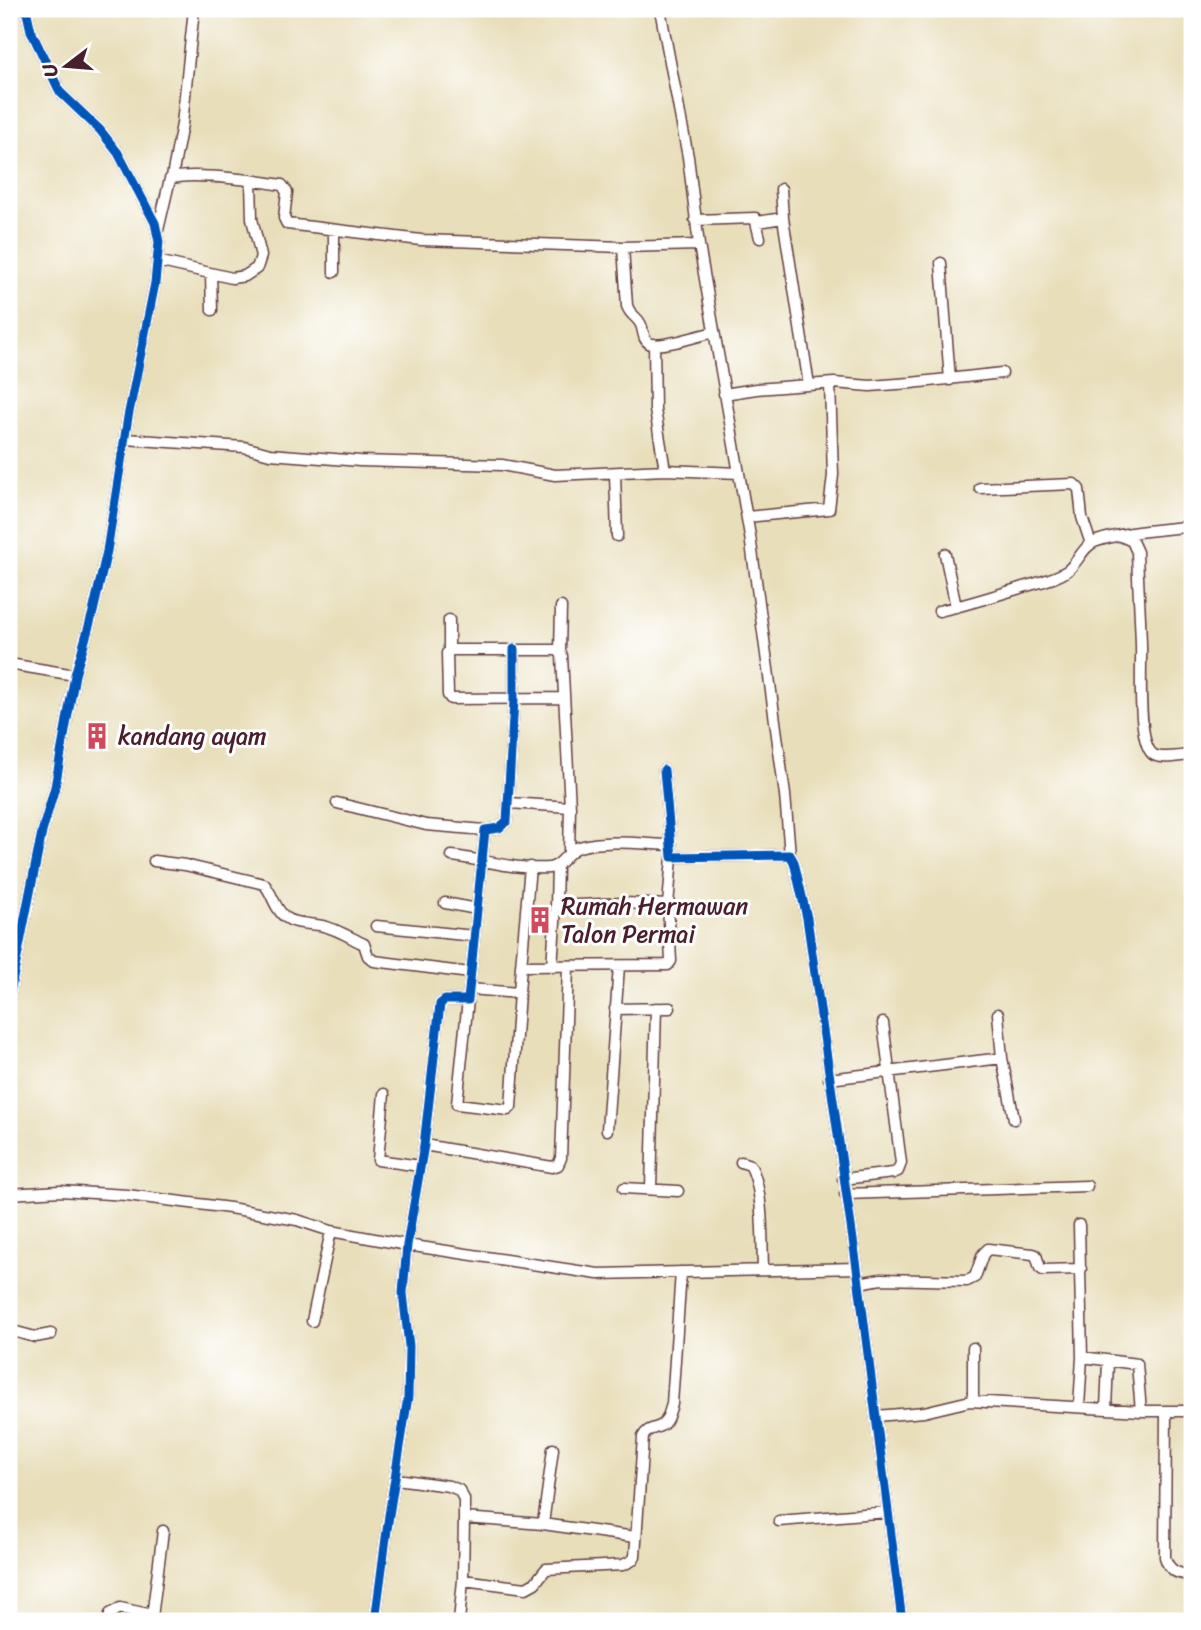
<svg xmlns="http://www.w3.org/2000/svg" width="1201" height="1630" viewBox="0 0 1201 1630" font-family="Sriracha,sans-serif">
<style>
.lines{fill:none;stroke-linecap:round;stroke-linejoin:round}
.street-casing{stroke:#623c40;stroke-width:13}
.street{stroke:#fff;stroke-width:10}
.cycleway-casing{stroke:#fff;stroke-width:13}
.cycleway{stroke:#0057b8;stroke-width:9}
.labels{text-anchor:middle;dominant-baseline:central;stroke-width:6;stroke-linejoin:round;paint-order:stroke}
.poi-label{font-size:24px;fill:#4a1f2b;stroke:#fff;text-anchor:start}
</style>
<rect width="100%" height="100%" fill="#fff"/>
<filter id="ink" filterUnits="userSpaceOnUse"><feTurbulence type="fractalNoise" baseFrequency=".0143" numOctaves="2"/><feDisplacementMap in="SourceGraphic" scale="14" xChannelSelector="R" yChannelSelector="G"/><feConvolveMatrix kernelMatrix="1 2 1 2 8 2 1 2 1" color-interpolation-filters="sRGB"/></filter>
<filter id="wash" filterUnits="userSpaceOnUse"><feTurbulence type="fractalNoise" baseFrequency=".00686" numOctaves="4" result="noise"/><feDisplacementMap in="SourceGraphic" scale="28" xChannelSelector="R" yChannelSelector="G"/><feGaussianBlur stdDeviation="1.57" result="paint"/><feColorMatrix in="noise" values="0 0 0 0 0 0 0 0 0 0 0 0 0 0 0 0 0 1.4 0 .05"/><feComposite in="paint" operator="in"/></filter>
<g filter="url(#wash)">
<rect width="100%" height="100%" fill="#e8deba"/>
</g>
<g filter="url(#ink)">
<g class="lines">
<defs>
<path id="street" d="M660,9L688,157L699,245L750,536L785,795L790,855
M172,177L182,124L194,9
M781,189L783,218
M695,220L755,218L760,238
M757,222L783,218L809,385
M158,230L170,179C189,171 259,181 282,185L287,192L284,218L287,224L421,240L623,247L699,245
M623,247L627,306C630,315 636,316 640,323C644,329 642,339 649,343C659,349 701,335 714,332
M157,261L232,278L245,276L257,268L261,256L252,219L251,180
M941,263L950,380
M334,272V230
M211,274L212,310
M654,344L655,410L665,470
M724,394L756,389L834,383L870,386L911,383L1002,373
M125,439L244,447L270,454L360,461L502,465L555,475L665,470L739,473
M615,473L617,536
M980,488L1074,484L1079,489L1082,517L1091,544
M747,517L829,509L833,475L830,384
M1121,536L1132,541L1137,552C1138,583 1140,613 1141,644C1142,664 1136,745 1154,755C1163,760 1182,755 1192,755
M945,554L956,607
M939,611C966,605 991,597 1017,589C1034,583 1052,581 1067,571C1078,563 1083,545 1097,541C1127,531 1161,530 1192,526
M449,620V651
M560,651L561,607
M9,664L75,675
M564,698L451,699L448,695L447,653L451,650H557L561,653L562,656L570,807L569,852
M664,770L672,857L790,855L794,862L807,918L857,1268L902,1621
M337,803L426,825L485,830
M509,803L570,807
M452,856C484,860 518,870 549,868C562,867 566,851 579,847C608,839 641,844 671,845
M154,861L185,865L264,884C273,894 274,908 285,917C296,925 310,923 323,926C337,929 351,938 364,944L368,956L374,961L470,973
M445,903L477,909
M556,906L557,865
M376,926L474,936
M521,966L530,867
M552,967L556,906L625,903L668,905
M470,989L519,993L521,966L668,965L671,961L668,905L672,857
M9,998L42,832L55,787L75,675L93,612L107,551L128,417L155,283L159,242L155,223L118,153L100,130L60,92L31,31L26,9
M468,1000L457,1104L508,1110L511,1107L519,993
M615,1009L670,1008
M998,1014L1002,1058
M829,1079L1002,1058L1014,1119
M384,1094L378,1160L420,1166
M607,1130L619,966
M424,1145L552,1167L558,1165L561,1158L568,967
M741,1162L750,1165C764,1189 762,1242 763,1270
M843,1179L893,1173L898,1171L901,1163L883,1023
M624,1188L678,1191
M651,1188L656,1008
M9,1194L60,1191L127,1195L230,1208L297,1220L331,1231L407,1245L598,1274L857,1268
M845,1194L1087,1186
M1079,1225L1082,1357L1137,1364L1141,1411
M859,1283L881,1279L967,1281L975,1277L983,1254L988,1249L1033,1254L1036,1255L1040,1268L1043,1270L1081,1269
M312,1321L331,1231
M9,1330L35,1337L51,1334
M973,1348V1401
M1079,1407L1082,1357
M1106,1409L1108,1362
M1166,1412L1165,1557C1169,1572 1178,1574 1192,1575
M876,1416L924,1412L970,1401L1141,1411H1192
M396,1479L449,1486L459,1490L464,1499V1518L543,1524L553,1449
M779,1521L888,1512
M543,1524L635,1537
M463,1580L526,1588L535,1583L546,1569L623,1565L633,1560L635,1556L643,1437C648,1427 654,1430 662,1425C668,1421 670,1410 672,1404L681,1272
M152,1617L163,1531
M109,1621L110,1614L120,1608L148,1614L153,1621
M375,1621L389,1515L408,1397L409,1346L403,1293L407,1245L424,1145L440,1004L445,1000H468L485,830L499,828L507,821L514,700V649
M459,1621L463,1580L464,1518"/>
</defs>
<!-- street casing -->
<use href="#street" class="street-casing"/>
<!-- street -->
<use href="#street" class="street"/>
<defs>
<path id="cycleway" d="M664,770L672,857L790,855L794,862L807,918L857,1268L902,1621
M9,998L42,832L55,787L75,675L93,612L107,551L128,417L155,283L159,242L155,223L118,153L100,130L60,92L31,31L26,9
M375,1621L389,1515L408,1397L409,1346L403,1293L407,1245L424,1145L440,1004L445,1000H468L485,830L499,828L507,821L514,700V649"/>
</defs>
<!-- cycleway casing -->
<use href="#cycleway" class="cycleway-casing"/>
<!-- cycleway -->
<use href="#cycleway" class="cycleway"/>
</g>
</g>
<!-- icons -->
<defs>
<symbol id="building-bare" viewBox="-9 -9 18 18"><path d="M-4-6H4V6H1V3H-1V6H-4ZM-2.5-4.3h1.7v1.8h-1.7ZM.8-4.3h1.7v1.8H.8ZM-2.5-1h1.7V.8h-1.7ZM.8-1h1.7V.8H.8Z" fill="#d1495b" stroke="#fff" stroke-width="2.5" paint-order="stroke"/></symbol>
</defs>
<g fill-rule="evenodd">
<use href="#building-bare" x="78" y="717" width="38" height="38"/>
<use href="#building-bare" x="521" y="901" width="38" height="38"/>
</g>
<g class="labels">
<!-- poi labels -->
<g class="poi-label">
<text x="118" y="736">kandang ayam</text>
<text x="561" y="906">Rumah Hermawan<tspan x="561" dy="28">Talon Permai</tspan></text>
</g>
</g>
<!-- margin -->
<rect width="1201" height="1630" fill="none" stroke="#fff" stroke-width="35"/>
<!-- north arrow -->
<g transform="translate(66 66) rotate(254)" stroke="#ffffff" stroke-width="5" paint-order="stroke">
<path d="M0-5L12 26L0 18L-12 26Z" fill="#4a1f2b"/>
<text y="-10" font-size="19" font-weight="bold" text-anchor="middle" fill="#4a1f2b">U</text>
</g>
</svg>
